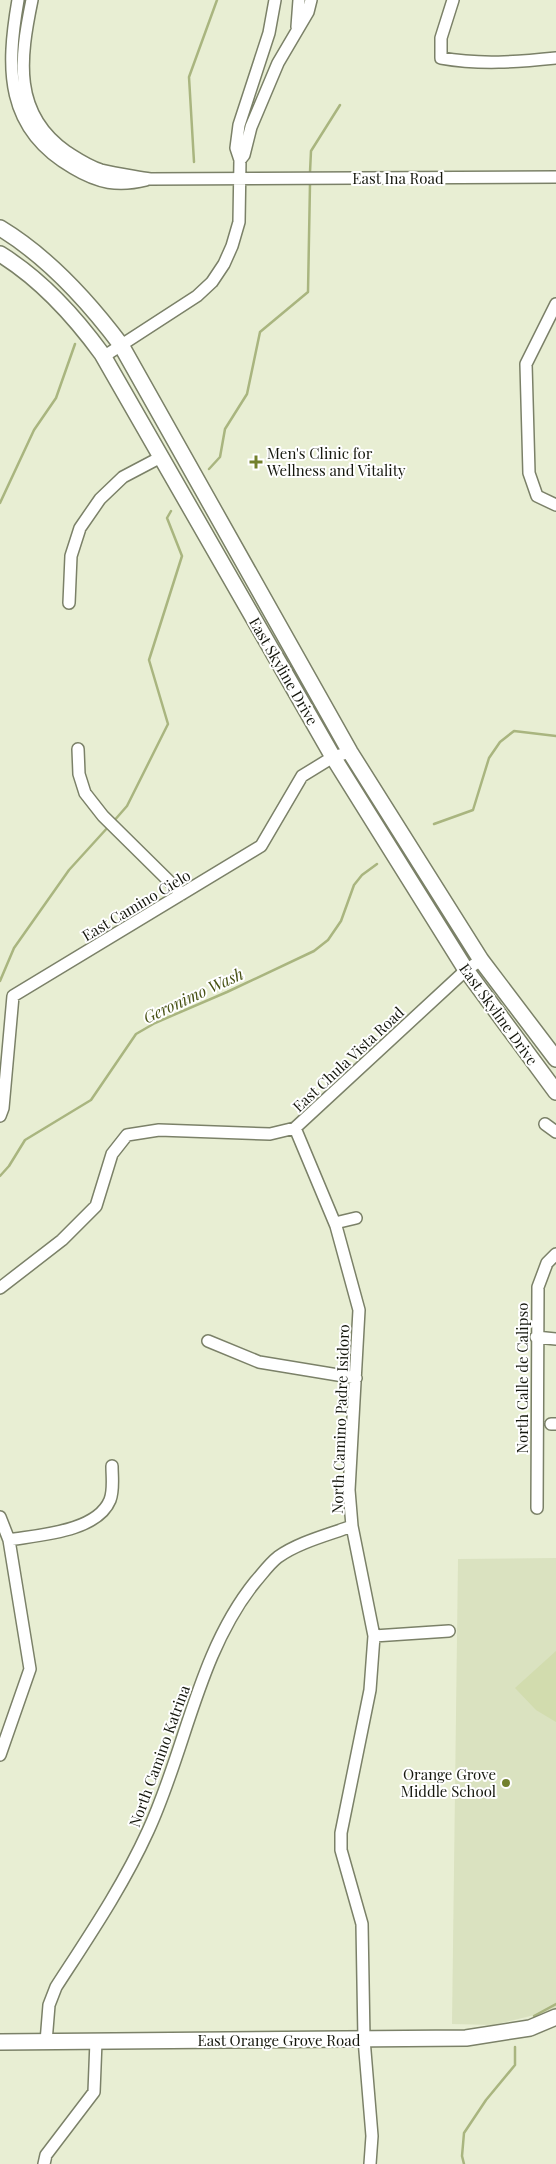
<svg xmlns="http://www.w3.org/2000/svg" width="556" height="2164" viewBox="0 0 556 2164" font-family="'Playfair Display',serif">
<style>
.built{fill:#dae2c0}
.green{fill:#d2dcae}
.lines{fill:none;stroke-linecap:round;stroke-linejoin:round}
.stream{stroke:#a9b57f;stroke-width:2.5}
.minor-casing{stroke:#7b8168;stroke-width:14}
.major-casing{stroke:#7b8168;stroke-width:18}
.minor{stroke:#fff;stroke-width:11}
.major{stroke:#fff;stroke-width:15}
.poi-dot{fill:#72802d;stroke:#fff;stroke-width:2}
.labels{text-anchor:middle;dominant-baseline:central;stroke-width:4;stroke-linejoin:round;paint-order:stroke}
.street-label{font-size:15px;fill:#14160c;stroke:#fff}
.poi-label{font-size:15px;fill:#14160c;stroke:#fff;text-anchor:start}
.water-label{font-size:16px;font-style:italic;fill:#465013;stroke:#fff}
</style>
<rect width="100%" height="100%" fill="#e8eed3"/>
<!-- built -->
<path class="built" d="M556,1558V2008L551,2011L493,2025L452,2024L458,1559Z"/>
<!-- green -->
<path class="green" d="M556,1651V1722L536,1710L515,1688Z"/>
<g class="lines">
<!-- stream -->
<path class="stream" d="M194,162L189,77L217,0
M310,172L311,151L340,105
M209,469L220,457L225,429L247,394L260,332L308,292L310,184
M0,503L34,430L56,398L75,344
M113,822L127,806L168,724L149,660L182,556L167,518L171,511
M434,824L473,810L489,758L500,742L514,731L556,736
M0,981L14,948L69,870L109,826
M0,1176L9,1166L25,1140L91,1100L136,1034L155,1023L227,992L314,951L328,940L341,921L354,885L362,875L377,864
M534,2016L556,2004
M464,2164L462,2156L464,2133L486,2100L515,2065V2047"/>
<defs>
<path id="minor" d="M18,0C6,69 5,129 73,168C98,183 118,187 146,180
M32,0C20,58 12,114 67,152C78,159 88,166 101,170C117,174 134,176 150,179L556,177
M453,0L441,38V58C480,65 517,62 556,58
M297,27L299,0
M240,160L244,155L251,127L278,63L308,12L311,0
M556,304L526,364L529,473L537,496L556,505
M103,357L197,296L212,282L224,264L232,246L239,222L240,160L236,148L239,125L269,33L275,0
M69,603L71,556L80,528L100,499L123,477L161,457
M78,749L79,774L85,793L103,816L182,894
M0,1116L3,1108L13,996L261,846L302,776L333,757L350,752
M545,1124L556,1132
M295,1128L336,1226L359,1310L349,1490L352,1526L374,1636L370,1690L341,1833V1850L362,1924L364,2039L372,2136L370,2164
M335,1223L356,1218
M0,1288L62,1240L96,1206L112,1154L127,1135L159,1130L270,1134L295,1128L466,970L481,960
M536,1337L556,1339
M208,1341L259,1362L356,1378
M551,1424H556
M537,1508L538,1287L547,1263L556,1254
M0,1517L9,1540L30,1669L0,1755
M9,1540C38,1535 97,1532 110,1500C114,1490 112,1477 112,1466
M374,1636L449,1631
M46,2042L49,2005L56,1987C89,1936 123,1886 148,1831C186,1749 198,1653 255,1582C263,1573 269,1564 278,1557C299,1542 328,1535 352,1526
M44,2164L46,2155L94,2092L96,2041"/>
<path id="major" d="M0,228C48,257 88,301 121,345L350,752L481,960L556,1059
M0,254C39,278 75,317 102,354L333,757L466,970L556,1092
M0,2042L466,2038L530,2028L556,2017"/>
</defs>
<!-- minor casing -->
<use href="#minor" class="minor-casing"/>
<!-- major casing -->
<use href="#major" class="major-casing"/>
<!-- minor -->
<use href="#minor" class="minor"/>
<!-- major -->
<use href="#major" class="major"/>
</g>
<!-- markers -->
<g class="poi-dot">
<path d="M253.5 454.5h5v5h5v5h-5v5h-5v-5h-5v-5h5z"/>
<circle cx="506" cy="1783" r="5"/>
</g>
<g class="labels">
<!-- street labels -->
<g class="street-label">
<text x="398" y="178">East Ina Road</text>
<text transform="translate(284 671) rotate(60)">East Skyline Drive</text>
<text transform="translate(136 905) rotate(-31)">East Camino Cielo</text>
<text transform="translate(499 1014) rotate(54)">East Skyline Drive</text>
<text transform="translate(348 1059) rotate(-43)">East Chula Vista Road</text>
<text transform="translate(522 1378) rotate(-90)">North Calle de Calipso</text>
<text transform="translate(340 1419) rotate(-88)">North Camino Padre Isidoro</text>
<text transform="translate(159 1756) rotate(-70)">North Camino Katrina</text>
<text x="279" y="2040">East Orange Grove Road</text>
</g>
<!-- poi labels -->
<g class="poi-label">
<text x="267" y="453">Men's Clinic for<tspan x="267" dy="17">Wellness and Vitality</tspan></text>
<text x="496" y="1774" text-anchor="end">Orange Grove<tspan x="496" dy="17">Middle School</tspan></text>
</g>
<!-- water labels -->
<g class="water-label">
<text transform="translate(193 995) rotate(-25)">Geronimo Wash</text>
</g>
</g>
</svg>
